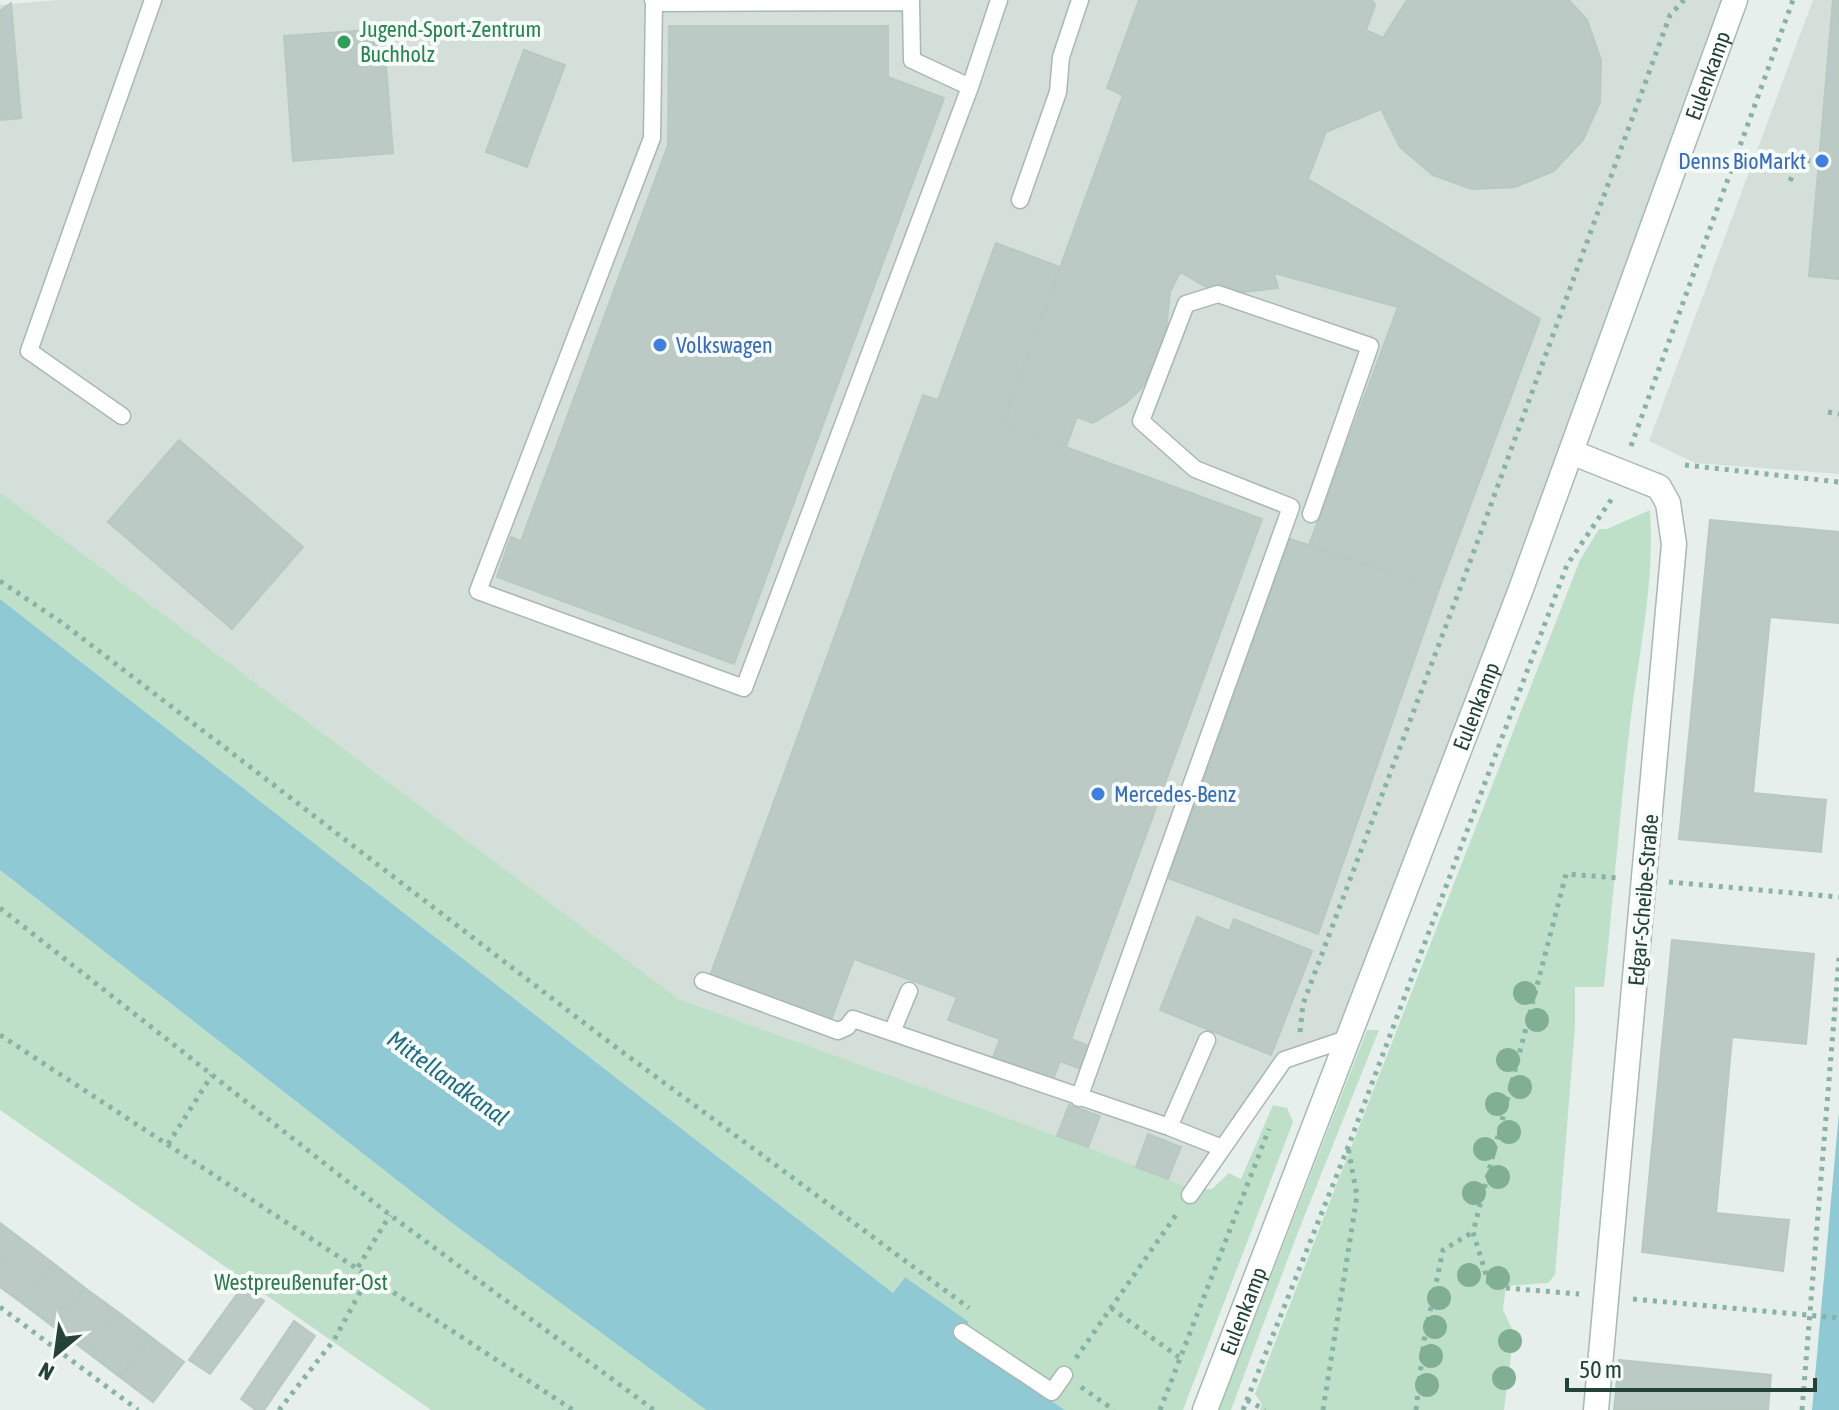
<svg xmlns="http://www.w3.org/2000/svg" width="1839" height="1410" viewBox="0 0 1839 1410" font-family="'Asap Condensed',sans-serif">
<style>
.built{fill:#d4dfda}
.green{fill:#bfe0c8}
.water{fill:#8ec9d4}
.building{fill:#bbcac4;stroke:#b8c9c2;stroke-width:2}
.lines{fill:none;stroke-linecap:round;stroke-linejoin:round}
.lane-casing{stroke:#a8b8b2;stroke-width:19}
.street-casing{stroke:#a8b8b2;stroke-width:27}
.secondary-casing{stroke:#a4bbb3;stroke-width:27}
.path{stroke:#86b3a5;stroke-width:5;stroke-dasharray:4 6;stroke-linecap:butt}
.lane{stroke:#fff;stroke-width:16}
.street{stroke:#fff;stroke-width:24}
.secondary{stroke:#fff;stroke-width:24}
.tree{fill:#80af93}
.leisure-dot{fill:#2e9e5b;stroke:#f7fbf9;stroke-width:3}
.shop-dot{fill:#3f7fe0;stroke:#f7fbf9;stroke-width:3}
.labels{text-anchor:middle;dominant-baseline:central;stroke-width:8;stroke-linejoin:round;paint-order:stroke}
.leisure-label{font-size:22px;fill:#27864d;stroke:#f7fbf9;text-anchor:start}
.street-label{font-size:22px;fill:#24423a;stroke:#f7fbf9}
.shop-label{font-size:22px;fill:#366cbe;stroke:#f7fbf9;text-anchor:start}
.park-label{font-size:22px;fill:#2d7a4b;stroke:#f7fbf9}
.water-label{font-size:24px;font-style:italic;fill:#1c6f80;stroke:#f7fbf9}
</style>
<rect width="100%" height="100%" fill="#e6efeb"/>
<!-- built -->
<path class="built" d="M58,0H1738L1349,1038L1297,1055L1195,1190L1088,1147L679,999L0,492V5Z
M1813,0H1839V474L1695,463L1649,441Z"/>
<!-- green -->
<path class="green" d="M0,492L679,999L1088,1147L1195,1190L1212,1189L1229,1173L1241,1179L1273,1105L1287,1108L1293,1122L1183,1410H1065L957,1339L969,1322L905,1277L893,1293L0,599Z
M1650,510C1655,581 1639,654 1630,724C1620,811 1613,899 1604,987H1575V1027L1555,1275L1548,1283L1506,1286L1503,1310L1514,1333L1504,1410H1260L1262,1404L1255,1394L1580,560L1599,529H1607Z
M0,870L448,1220L706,1410H431L0,1110Z
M1367,1030H1379L1298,1232L1231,1410H1219Z"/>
<!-- water -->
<path class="water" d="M0,599L893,1293L905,1277L969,1322L958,1339L1065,1410H706L448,1220L0,870Z
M1839,1112V1410H1812Z"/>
<!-- building -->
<path class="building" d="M1139,0H1372L1375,5L1366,30L1383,38L1407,0H1569L1587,20L1601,60L1600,102L1583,140L1554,171L1515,187L1472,189L1433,175L1400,147L1381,109L1326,132L1308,179L1540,319L1439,589L1309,545L1398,307L1274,273L1278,288L1234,293L1208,288L1180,272L1170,292L1166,331L1159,356L1141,389L1126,403L1093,423L1077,417L1066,447L1003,424L1123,95L1107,88Z
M1833,0H1839V279L1809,276Z
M11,3L21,118L0,120V11Z
M669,26H888V77L944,98L734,664L497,577L511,537L521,541L668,145Z
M383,29L393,153L293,161L284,36Z
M524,50L565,65L527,167L486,152Z
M996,243L1060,267L1003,424L1262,519L1071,1039L1089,1046L1081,1069L1060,1061L1051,1085L991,1063L1000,1039L948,1020L957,997L854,959L830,1023L709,979L923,395L938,400Z
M179,440L303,547L232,629L108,522Z
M1710,520L1839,532V623L1770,617L1753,793L1826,800L1821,852L1679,839Z
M1290,539L1439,589L1318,934L1168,878Z
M1197,917L1229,931L1234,919L1312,951L1271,1055L1160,1010Z
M1672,940L1814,954L1806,1044L1732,1037L1716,1213L1789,1220L1783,1271L1642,1252Z
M1069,1105L1100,1116L1088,1147L1057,1136Z
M1148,1134L1181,1147L1168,1179L1136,1167Z
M0,1223L20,1238L0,1264Z
M20,1238L53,1263L22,1303L0,1287V1264Z
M53,1263L85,1288L55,1328L22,1303Z
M243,1286L264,1301L210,1374L189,1360Z
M85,1288L118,1312L87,1352L55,1328Z
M118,1312L151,1337L120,1377L87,1352Z
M294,1321L315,1336L264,1410H256L241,1399Z
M151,1337L184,1362L153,1402L120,1377Z
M1619,1360L1771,1375L1768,1410H1614Z"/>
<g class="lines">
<defs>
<path id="lane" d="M653,0L654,3L911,2L912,60L970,87L999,0
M654,3L652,138L478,591L744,688L970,87
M1020,200L1058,92L1061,57L1080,0
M122,416L29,351L153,0
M703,981L838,1031L847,1027L853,1019L1169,1127L1222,1148
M892,1032L909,991
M1079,1098L1291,507L1195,469L1141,421L1186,304L1218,294L1370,346L1311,514
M1169,1127L1207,1040
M1190,1195L1284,1060L1349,1038
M962,1332L1052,1392L1064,1375"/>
<path id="street" d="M1571,452L1659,487L1668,503L1674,544L1596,1410"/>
<g id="secondary">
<path id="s1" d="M1205,1410L1521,589L1735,0"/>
</g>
</defs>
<!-- lane casing -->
<use href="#lane" class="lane-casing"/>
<!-- street casing -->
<use href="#street" class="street-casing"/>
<!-- secondary casing -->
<use href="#secondary" class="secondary-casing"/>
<!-- path -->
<path class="path" d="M1790,181L1799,160L1819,161
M1828,412L1839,414
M1631,446L1793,0
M1685,465L1839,482
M0,581L61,622L613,1045L969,1308
M1669,882L1839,897
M0,908L390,1215L654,1410
M1300,1032L1303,1004L1467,570L1670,15L1684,0
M0,1035L573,1410
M168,1144L212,1075
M358,1267L390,1215
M1489,1284L1473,1232L1566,874L1619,878
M1506,1288L1579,1294
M1633,1299L1839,1318
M0,1307L138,1410
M1111,1308L1180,1358
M1076,1358L1178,1212
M1081,1387L1114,1410
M1247,1400L1265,1410
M279,1410L334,1340L369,1276
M1160,1410L1269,1129
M1243,1410L1348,1147L1567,565L1613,497
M1323,1410L1357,1196L1348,1147
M1416,1410L1424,1340L1443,1250L1473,1232
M1802,1410L1839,958"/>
<!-- lane -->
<use href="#lane" class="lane"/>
<!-- street -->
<use href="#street" class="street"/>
<!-- secondary -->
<use href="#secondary" class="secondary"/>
</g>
<!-- trees -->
<g class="tree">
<circle cx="1525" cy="993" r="12"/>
<circle cx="1537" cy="1020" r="12"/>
<circle cx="1508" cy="1060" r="12"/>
<circle cx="1520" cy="1087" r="12"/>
<circle cx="1497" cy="1104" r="12"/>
<circle cx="1509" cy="1132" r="12"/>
<circle cx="1485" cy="1149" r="12"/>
<circle cx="1498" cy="1177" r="12"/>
<circle cx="1474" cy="1193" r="12"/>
<circle cx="1469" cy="1275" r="12"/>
<circle cx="1498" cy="1278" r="12"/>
<circle cx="1439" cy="1298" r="12"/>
<circle cx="1435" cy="1327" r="12"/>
<circle cx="1510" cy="1341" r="12"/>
<circle cx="1431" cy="1356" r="12"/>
<circle cx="1504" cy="1378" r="12"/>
<circle cx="1427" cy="1385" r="12"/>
</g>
<!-- markers -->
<circle class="leisure-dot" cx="344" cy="42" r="8"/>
<g class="shop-dot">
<circle cx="1822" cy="161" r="8"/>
<circle cx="660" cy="345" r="8"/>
<circle cx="1098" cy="794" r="8"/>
</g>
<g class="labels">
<!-- leisure labels -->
<g class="leisure-label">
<text x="360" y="29">Jugend-Sport-Zentrum<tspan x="360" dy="25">Buchholz</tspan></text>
</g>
<!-- street labels -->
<g class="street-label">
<text stroke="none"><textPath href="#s1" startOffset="1426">Eulenkamp</textPath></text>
<text stroke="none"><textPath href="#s1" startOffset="754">Eulenkamp</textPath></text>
<text transform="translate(1643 900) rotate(-85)">Edgar-Scheibe-Straße</text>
<text stroke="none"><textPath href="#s1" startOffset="106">Eulenkamp</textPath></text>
</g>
<!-- shop labels -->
<g class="shop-label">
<text x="1806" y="161" text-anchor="end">Denns BioMarkt</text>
<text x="676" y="345">Volkswagen</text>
<text x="1114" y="794">Mercedes-Benz</text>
</g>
<!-- park labels -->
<g class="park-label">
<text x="301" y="1282">Westpreußenufer-Ost</text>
</g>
<!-- water labels -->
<g class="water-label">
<text transform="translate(448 1078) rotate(36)">Mittellandkanal</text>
</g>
</g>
<!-- north arrow -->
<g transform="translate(56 1354) rotate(209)" stroke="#f7fbf9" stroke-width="6" paint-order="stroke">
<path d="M0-6L14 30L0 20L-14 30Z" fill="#24423a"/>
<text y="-12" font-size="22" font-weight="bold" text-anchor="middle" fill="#24423a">N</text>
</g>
<!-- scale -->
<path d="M1567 1378v12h248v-12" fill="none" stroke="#24423a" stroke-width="4"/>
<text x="1579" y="1378" font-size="24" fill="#24423a" stroke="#f7fbf9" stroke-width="6" paint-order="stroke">50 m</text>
</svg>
